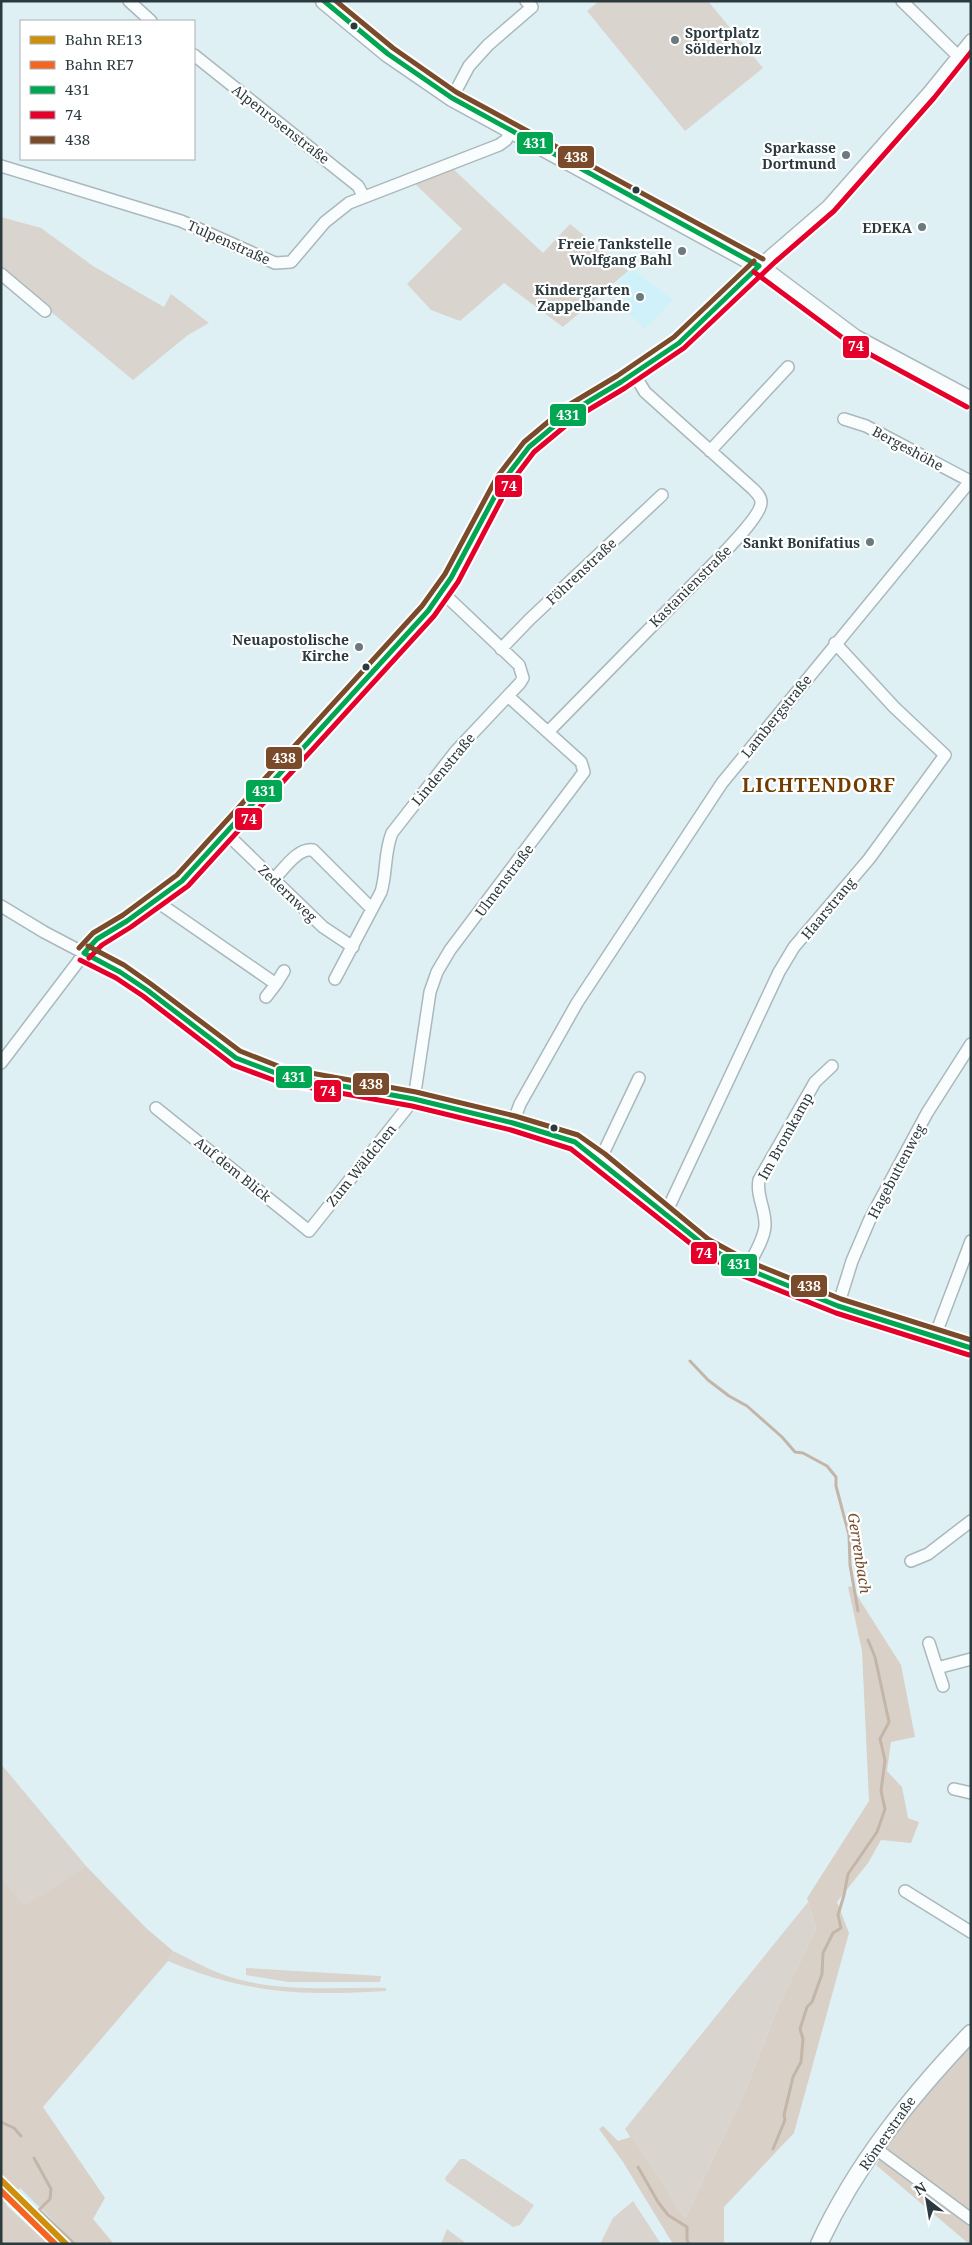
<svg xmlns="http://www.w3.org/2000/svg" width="972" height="2245" viewBox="0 0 972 2245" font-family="'Noto Serif',serif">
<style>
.built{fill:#cef1fa}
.green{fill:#d9d4cd}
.forest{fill:#d9d1c7}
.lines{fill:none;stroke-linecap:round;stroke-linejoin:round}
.stream{stroke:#c4b5a9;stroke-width:3}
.street-casing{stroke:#aab8bc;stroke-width:14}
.secondary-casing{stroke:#aab8bc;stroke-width:19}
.street{stroke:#fafdfe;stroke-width:11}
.secondary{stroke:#fafdfe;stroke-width:16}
.bus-1-casing{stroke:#fff;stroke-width:9}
.bus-2-casing{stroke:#fff;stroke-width:9}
.bus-3-casing{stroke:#fff;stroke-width:9}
.bus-1{stroke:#00a651;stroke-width:5}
.bus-2{stroke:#e4002b;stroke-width:5}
.bus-3{stroke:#7a4b2a;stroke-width:5}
.rail-1-casing{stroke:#fff;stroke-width:10}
.rail-2-casing{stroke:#fff;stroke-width:10}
.rail-1{stroke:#ce900c;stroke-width:6}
.rail-2{stroke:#f26522;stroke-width:6}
.bus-dot{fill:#2b3a3e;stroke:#fff;stroke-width:2}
.poi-dot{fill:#6a7a7e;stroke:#fff;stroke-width:2}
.labels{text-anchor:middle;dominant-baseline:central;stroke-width:4.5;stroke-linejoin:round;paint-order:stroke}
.poi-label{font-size:14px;font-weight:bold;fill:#2b3a3e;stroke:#fff;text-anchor:end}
.street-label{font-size:14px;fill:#2b3a3e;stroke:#fff}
.water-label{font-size:15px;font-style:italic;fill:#764c2b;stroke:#fff}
.district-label{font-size:19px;font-weight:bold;letter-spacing:1px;fill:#723b00;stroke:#fff}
.line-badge{stroke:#fff;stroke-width:2}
.badge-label{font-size:14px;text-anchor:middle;font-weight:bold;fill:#fff}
</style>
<rect width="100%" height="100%" fill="#dff0f5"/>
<!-- built -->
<path class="built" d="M631,268L673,300L645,329L608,294Z
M20,2188L30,2197L77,2244H48L5,2204Z"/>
<!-- green -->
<path class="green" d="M599,1H708L763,68L685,131L587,11Z
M451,167L543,253L570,224L628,271L563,327L504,283L460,321L431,310L407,284L462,229L412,181Z
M1,217L41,228L93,266L164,307L171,294L209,323L188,335L133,380L1,270Z
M1,1764L86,1866L25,1907L1,1878Z
M808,1902L816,1929L777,2009L746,2089L685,2218L625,2129Z
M173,1951C194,1961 214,1973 237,1979C284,1992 337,1987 386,1988V1991C305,1996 245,1994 168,1961Z
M246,1968L381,1976L380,1982H288L246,1975Z
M460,2159H465L534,2205L520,2225L513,2227L446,2181L445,2178Z
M633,2201L661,2244H600L613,2218Z
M447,2229L467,2244H441Z"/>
<!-- forest -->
<path class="forest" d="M851,1586L901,1665L915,1737L891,1742L887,1771L902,1787L908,1818L919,1822L911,1843L881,1840L868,1863L837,1902L849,1933L794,2133L724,2207V2244H673L623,2162L599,2129L603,2126L618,2141L631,2137L685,2218L746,2089L777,2009L816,1929L807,1898L869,1801L862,1651L848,1587Z
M86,1866L146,1928L173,1951L168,1961L43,2107L105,2198L93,2219L114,2244H77L20,2188L6,2205L48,2244H2L1,1878L25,1906Z
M971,2045V2244H969L876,2165L905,2120Z"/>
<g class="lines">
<!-- stream -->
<path class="stream" d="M690,1361L708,1380L729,1396L747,1406L782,1437L795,1452L803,1453L827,1466L836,1477V1486L849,1535L850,1565L858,1611
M1,2122L14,2128L21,2136
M773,2149L785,2120L784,2115L793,2077L801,2062L803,2039L800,2029L807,2007L812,2002L822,1974L823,1953L833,1933L841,1928L838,1915L844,1895L848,1874L877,1832L885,1809L881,1791L885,1760L880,1739L889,1722L875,1657L868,1640
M34,2158L51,2189L50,2199L39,2210L75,2244
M638,2167L658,2202L668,2215L687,2227V2240L689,2244"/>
<defs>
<path id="street" d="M129,1L151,21
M902,1L958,56
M194,55L358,186L364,197
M452,98L469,66L488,45L532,7L526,1
M1,166L181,221L275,263L291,262L325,222L349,203L499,145L506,140L511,131
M1,274L45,311
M844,419L866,426L970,481
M710,451L788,367
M501,649L530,619L662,495
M548,732L716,561C726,550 762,515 761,502C761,497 757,493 753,489L645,392L634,374
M227,834L323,927L353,947
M274,879C284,869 297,848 313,850L372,909
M156,901L276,984L284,971
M1,906L44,932L120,972L147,990L236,1058L281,1075L414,1099L513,1123L564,1138L575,1142L600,1160L704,1245L747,1269L838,1306L971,1348
M335,979L381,892C387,873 384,852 392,833L456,751L520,683L523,678L519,665L442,592
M266,997L276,984
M1,1063L90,946L156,901L182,881L428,611L451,578L503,481L529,447L571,412L621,382L679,343L770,256L828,206L928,93L971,40
M156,1108L309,1231L414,1099L430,992L437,972L450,950L584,772L581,762L508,696
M513,1123L520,1104L577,1003L722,783L971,480
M600,1160L639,1078
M665,1215L779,972L794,947L869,859L945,755L894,707L835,643
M747,1269C753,1256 764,1240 765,1226C766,1210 756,1196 759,1180L815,1082L832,1066
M838,1306L852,1261L870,1219L927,1113L971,1044
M935,1336L971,1241
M911,1561L928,1554L971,1521
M929,1643L937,1668L971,1659
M937,1668L943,1686
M954,1789L971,1793
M905,1891L971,1932
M875,2148L971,2219"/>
<path id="secondary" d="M324,1L388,54L452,98L759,266L855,338L971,400
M819,2244C856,2164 911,2096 971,2033"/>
</defs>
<!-- street casing -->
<use href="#street" class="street-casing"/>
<!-- secondary casing -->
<use href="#secondary" class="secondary-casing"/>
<!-- street -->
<use href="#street" class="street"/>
<!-- secondary -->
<use href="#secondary" class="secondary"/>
<defs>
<path id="bus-1" d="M324,1L388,54L452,98L759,266
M84,953L120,972L147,990L236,1058L281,1075L414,1099L513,1123L575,1142L704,1245L747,1269L838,1306L971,1348
M84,953L97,939L127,921L182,881L428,611L451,578L503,481L529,447L571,412L621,382L679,343L759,266"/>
<path id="bus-2" d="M754,272L851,344L967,407
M89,958L102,945L131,927L188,886L434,616L458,582L509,485L534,452L575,418L625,388L684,348L775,262L834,211L934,98L971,52
M80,960L116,978L143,996L233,1065L279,1082L412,1106L511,1130L571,1149L700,1251L743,1276L836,1313L969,1355"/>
<path id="bus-3" d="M336,1L393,48L456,92L763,259
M88,946L124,965L151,984L240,1051L283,1068L416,1092L515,1116L578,1135L605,1154L708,1239L750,1262L841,1299L971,1340
M79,948L93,933L123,915L177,875L422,606L445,574L497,477L524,442L567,406L617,376L674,337L754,261"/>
</defs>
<!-- bus-1 casing -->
<use href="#bus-1" class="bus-1-casing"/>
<!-- bus-2 casing -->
<use href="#bus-2" class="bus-2-casing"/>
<!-- bus-3 casing -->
<use href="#bus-3" class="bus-3-casing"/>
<!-- bus-1 -->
<use href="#bus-1" class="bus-1"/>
<!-- bus-2 -->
<use href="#bus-2" class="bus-2"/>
<!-- bus-3 -->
<use href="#bus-3" class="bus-3"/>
<defs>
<path id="rail-1" d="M1,2180L66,2244"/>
<path id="rail-2" d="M1,2191L55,2244"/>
</defs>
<!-- rail-1 casing -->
<use href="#rail-1" class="rail-1-casing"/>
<!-- rail-2 casing -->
<use href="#rail-2" class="rail-2-casing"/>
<!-- rail-1 -->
<use href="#rail-1" class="rail-1"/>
<!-- rail-2 -->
<use href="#rail-2" class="rail-2"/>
</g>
<!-- markers -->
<g class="bus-dot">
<circle cx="354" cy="26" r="4.5"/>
<circle cx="636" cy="190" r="4.5"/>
<circle cx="366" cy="667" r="4.5"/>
<circle cx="554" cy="1128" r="4.5"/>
</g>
<g class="poi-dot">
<circle cx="675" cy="40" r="5"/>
<circle cx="846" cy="155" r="5"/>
<circle cx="922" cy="227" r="5"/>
<circle cx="682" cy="251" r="5"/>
<circle cx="640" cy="297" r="5"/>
<circle cx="870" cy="542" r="5"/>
<circle cx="359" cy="647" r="5"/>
</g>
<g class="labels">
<!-- poi labels -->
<g class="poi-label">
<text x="685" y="32" text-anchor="start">Sportplatz<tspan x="685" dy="16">Sölderholz</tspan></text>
<text x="836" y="147">Sparkasse<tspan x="836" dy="16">Dortmund</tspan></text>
<text x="912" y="227">EDEKA</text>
<text x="672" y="243">Freie Tankstelle<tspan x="672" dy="16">Wolfgang Bahl</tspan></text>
<text x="630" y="289">Kindergarten<tspan x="630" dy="16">Zappelbande</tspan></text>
<text x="860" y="542">Sankt Bonifatius</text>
<text x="349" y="639">Neuapostolische<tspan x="349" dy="16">Kirche</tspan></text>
</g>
<!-- street labels -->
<g class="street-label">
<text transform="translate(281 124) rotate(38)">Alpenrosenstraße</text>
<text transform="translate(229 242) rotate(24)">Tulpenstraße</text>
<text transform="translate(908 448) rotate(28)">Bergeshöhe</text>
<text transform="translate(581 571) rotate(-43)">Föhrenstraße</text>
<text transform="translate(690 586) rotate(-45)">Kastanienstraße</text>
<text transform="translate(776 716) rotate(-51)">Lambergstraße</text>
<text transform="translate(443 769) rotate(-50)">Lindenstraße</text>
<text transform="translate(504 880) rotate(-53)">Ulmenstraße</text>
<text transform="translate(288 893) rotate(44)">Zedernweg</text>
<text transform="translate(828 908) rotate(-50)">Haarstrang</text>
<text transform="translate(785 1136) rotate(-61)">Im Bromkamp</text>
<text transform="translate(361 1165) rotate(-51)">Zum Wäldchen</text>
<text transform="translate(233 1169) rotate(39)">Auf dem Blick</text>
<text transform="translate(896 1171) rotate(-62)">Hagebuttenweg</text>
<text transform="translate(887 2133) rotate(-55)">Römerstraße</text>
</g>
<!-- water labels -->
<g class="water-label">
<text transform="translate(860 1553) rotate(81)">Gerrenbach</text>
</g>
<!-- district labels -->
<g class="district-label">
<text x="819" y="785">LICHTENDORF</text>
</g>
</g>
<g class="line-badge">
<rect x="516" y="131" width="38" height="24" rx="5" fill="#00a651"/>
<rect x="557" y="145" width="38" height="24" rx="5" fill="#7a4b2a"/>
<rect x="842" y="335" width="28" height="24" rx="5" fill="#e4002b"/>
<rect x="549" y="403" width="38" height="24" rx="5" fill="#00a651"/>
<rect x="494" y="474" width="29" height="24" rx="5" fill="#e4002b"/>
<rect x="265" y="746" width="38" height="24" rx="5" fill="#7a4b2a"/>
<rect x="245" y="779" width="38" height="24" rx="5" fill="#00a651"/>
<rect x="234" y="807" width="29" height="24" rx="5" fill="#e4002b"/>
<rect x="275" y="1065" width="38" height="24" rx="5" fill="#00a651"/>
<rect x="352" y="1072" width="38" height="24" rx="5" fill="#7a4b2a"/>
<rect x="313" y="1079" width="29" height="24" rx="5" fill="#e4002b"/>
<rect x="690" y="1241" width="28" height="24" rx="5" fill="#e4002b"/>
<rect x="720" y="1253" width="38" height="24" rx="5" fill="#00a651"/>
<rect x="790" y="1274" width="38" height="24" rx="5" fill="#7a4b2a"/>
</g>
<g class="badge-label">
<text x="535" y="148">431</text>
<text x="576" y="162">438</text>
<text x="856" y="351">74</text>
<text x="568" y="420">431</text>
<text x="509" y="491">74</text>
<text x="284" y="763">438</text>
<text x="264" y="796">431</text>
<text x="249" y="824">74</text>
<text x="294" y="1082">431</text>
<text x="371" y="1089">438</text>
<text x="328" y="1096">74</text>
<text x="704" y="1258">74</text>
<text x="739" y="1269">431</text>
<text x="809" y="1291">438</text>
</g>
<!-- border -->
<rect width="972" height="2245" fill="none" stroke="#2b3a3e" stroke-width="5"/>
<!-- legend -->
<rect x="20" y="20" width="175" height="140" fill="#ffffff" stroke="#aab0b2"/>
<rect x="30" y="36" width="25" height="8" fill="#ce900c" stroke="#aab0b2"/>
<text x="65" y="45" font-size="15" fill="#2b3a3e">Bahn RE13</text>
<rect x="30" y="61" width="25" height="8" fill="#f26522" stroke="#aab0b2"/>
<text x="65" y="70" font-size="15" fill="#2b3a3e">Bahn RE7</text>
<rect x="30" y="86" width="25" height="8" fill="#00a651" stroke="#aab0b2"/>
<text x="65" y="95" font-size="15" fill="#2b3a3e">431</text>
<rect x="30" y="111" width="25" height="8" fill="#e4002b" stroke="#aab0b2"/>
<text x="65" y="120" font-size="15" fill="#2b3a3e">74</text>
<rect x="30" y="136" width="25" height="8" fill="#7a4b2a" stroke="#aab0b2"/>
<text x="65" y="145" font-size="15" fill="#2b3a3e">438</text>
<!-- north arrow -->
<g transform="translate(927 2200) rotate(329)" stroke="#ffffff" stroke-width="4" paint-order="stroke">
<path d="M0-4L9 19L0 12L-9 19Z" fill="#2b3a3e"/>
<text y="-8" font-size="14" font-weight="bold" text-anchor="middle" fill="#2b3a3e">N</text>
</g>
</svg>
